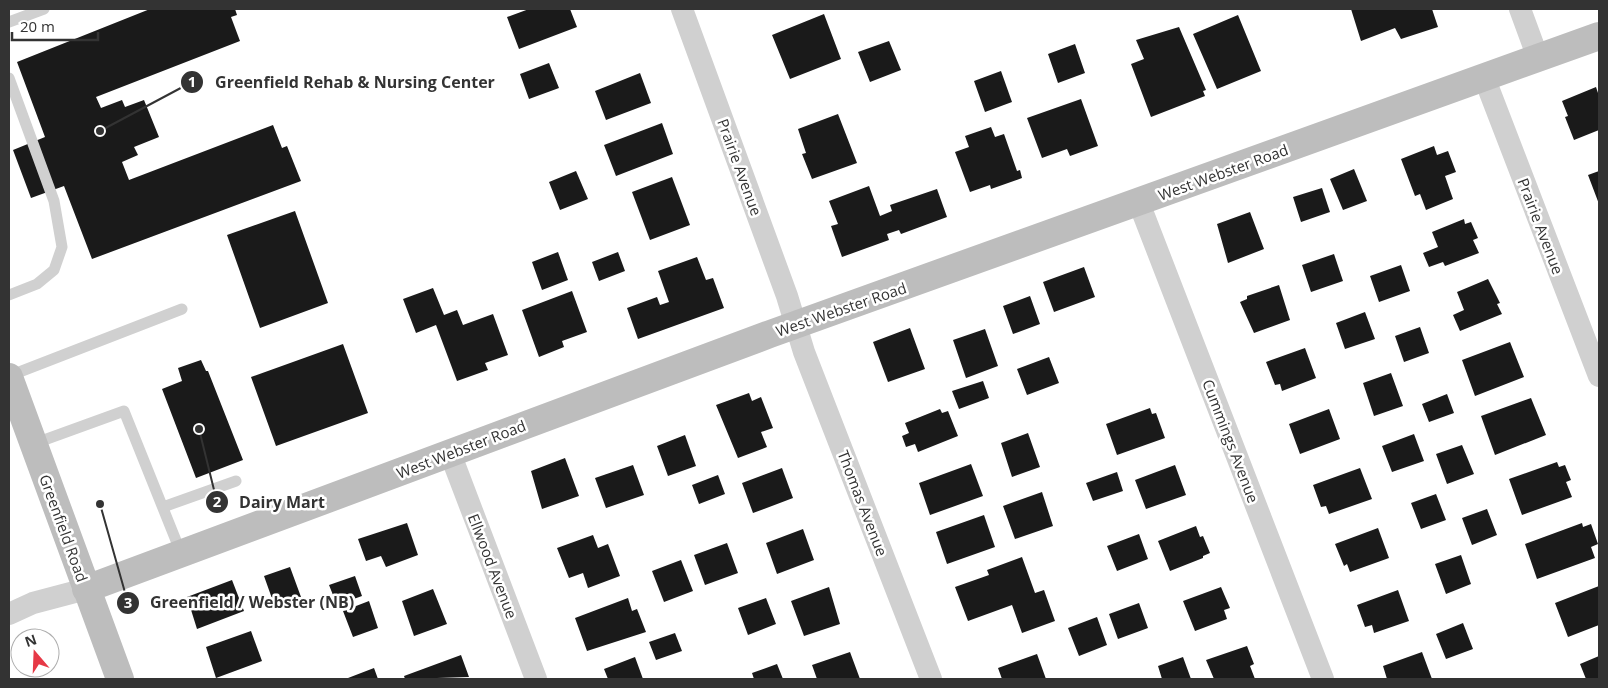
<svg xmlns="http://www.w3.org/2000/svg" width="1608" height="688" viewBox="0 0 1608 688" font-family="'Open Sans',sans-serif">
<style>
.building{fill:#1a1a1a}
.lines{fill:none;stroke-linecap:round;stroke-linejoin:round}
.lane{stroke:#d0d0d0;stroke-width:11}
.street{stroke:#d0d0d0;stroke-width:22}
.secondary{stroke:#bdbdbd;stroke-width:28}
.labels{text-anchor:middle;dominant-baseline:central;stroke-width:5;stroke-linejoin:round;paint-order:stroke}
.street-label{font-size:15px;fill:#333;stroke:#fff}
.leader{fill:none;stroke:#333;stroke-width:2}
.callout-dot{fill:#333;stroke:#fff;stroke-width:2}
.mark-label{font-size:15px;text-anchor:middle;font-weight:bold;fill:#fff}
.callout-label{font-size:16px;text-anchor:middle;font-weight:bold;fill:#333;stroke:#fff;stroke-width:5;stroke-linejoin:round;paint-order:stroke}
</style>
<rect width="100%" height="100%" fill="#fff"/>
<!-- building -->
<path class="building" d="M150,9H235L237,15L231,17L240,41L96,97L101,108L122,100L125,107L144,100L159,137L134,147L138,155L122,162L129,180L273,125L282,148L287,146L301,181L92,259L64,186L31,198L13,150L45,137L17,62Z
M529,9H570L577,27L519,49L507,17Z
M1351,9H1432L1438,27L1401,39L1395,28L1361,41Z
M824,14L841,59L790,79L772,35Z
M1238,15L1261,71L1217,89L1193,34Z
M1179,27L1206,90L1203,91L1205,96L1151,117L1131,64L1144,59L1136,40Z
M889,41L901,70L870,82L858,52Z
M1075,44L1085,73L1058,83L1048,54Z
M549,63L559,88L529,99L520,74Z
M1001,71L1012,102L985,112L974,81Z
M640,73L651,103L606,120L595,91Z
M1596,87L1599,96V130L1574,140L1565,117L1568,116L1562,101Z
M1081,99L1098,146L1070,156L1067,149L1042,158L1027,118Z
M838,114L857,163L812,179L802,154L806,153L798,129Z
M662,123L673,154L616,176L604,145Z
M991,127L995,137L1004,134L1017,171L1020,170L1022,178L991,189L990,185L970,192L955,152L969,147L965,136Z
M1434,146L1437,155L1448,151L1456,172L1445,176L1453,199L1426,210L1420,194L1415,196L1401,159Z
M1354,169L1367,201L1343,210L1330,179Z
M576,171L588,199L560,210L549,182Z
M1599,171V204L1588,175Z
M672,177L690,225L650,240L632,192Z
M869,186L880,216L892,211L890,205L937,189L947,217L901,234L899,230L887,234L889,240L842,257L831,226L838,224L829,201Z
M1322,188L1330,212L1301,222L1293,197Z
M295,211L328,303L260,328L227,235Z
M1250,212L1264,249L1228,263L1217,224Z
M1464,219L1465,224L1471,222L1478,238L1473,240L1479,253L1445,266L1443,262L1429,267L1423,253L1438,247L1432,232Z
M558,252L568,280L542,290L532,262Z
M618,252L625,271L599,281L592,262Z
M1334,254L1343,281L1311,292L1302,265Z
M697,257L706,280L713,278L724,308L638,339L627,308L657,297L660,305L669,302L658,271Z
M1401,265L1410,291L1379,302L1370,276Z
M1084,267L1095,297L1054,312L1043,282Z
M1488,279L1500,303L1497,304L1502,314L1460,331L1453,315L1464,310L1457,292Z
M1279,285L1290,320L1254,333L1240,302L1247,299V296Z
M433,288L444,315L457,310L463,325L493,314L508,355L485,363L488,370L457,381L436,325L416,333L403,299Z
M572,291L587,332L562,341L564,347L539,357L522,310Z
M1030,296L1040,324L1013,334L1003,306Z
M1365,312L1375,339L1345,349L1336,323Z
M1420,327L1429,353L1404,362L1395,336Z
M910,328L925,369L888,382L873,342Z
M985,329L998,366L966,378L953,340Z
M1510,342L1524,377L1475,396L1462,360Z
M343,344L368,413L276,446L251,377Z
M1305,348L1316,378L1282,391L1280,384L1275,385L1266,362Z
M1049,357L1059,383L1027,395L1017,369Z
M201,360L206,371H208L243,460L196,478L162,389L182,381L178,368Z
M1391,373L1403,406L1374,416L1363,383Z
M983,381L989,398L959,409L952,391Z
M749,393L752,401L761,397L773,428L761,432L767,447L738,458L716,405Z
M1447,394L1454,413L1429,422L1422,404Z
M1531,398L1546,435L1495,455L1481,416Z
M1150,408L1152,414L1156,413L1165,438L1117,455L1106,424Z
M940,409L942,413L948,411L958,436L918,452L915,444L906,447L902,436L909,433L905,423Z
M1329,409L1340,439L1300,454L1289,424Z
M1028,433L1040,467L1012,477L1001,443Z
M1414,434L1424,461L1392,472L1382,446Z
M685,435L696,466L668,476L657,446Z
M1462,445L1474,474L1447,484L1436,454Z
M565,458L579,496L542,509L531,471Z
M1557,462L1559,467L1565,465L1571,480L1566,482L1572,497L1522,515L1509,479Z
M971,464L983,496L930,515L919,483Z
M633,465L644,495L606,508L595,478Z
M1175,465L1186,495L1146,509L1135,480Z
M782,468L793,498L753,513L742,483Z
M1360,468L1372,499L1329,514L1326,506L1321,507L1313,485Z
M1117,472L1123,491L1093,501L1086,483Z
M718,475L725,494L699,504L692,485Z
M1042,492L1053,526L1015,539L1003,506Z
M1436,494L1446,520L1421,529L1411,503Z
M1487,509L1497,535L1472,545L1462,518Z
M984,515L995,547L947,564L936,532Z
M407,523L418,555L386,567L381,556L366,561L358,539Z
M1582,523L1583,527L1591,524L1598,544L1591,547L1595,558L1537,579L1525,544Z
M1196,526L1200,537L1203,536L1210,553L1203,556V558L1170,571L1158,541Z
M1378,528L1389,558L1350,572L1347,564L1344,566L1335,544Z
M803,529L814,560L777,574L766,543Z
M1139,534L1148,559L1117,571L1107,546Z
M593,535L598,548L608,544L620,576L588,588L583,573L569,578L557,548Z
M727,543L738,573L705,585L694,555Z
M1461,555L1471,584L1446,594L1435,564Z
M1022,557L1035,593L1044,590L1055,621L1022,633L1012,605L968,621L955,587L989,575L987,570Z
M681,560L693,591L664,602L652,571Z
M290,567L301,597L275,607L264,576Z
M355,576L362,596L337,605L329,585Z
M232,580L244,611L197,629L187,597Z
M1599,586V625L1568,637L1555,603Z
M829,587L840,624L804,636L791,601Z
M1221,587L1230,608L1224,610L1227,619L1195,631L1183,601Z
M433,589L447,624L414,636L402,601Z
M1398,590L1409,621L1374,633L1372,625L1365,627L1357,605Z
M628,598L632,611L637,609L646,632L587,651L575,618Z
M766,598L776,624L748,635L738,608Z
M369,601L378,628L353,637L343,611Z
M1139,603L1148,628L1118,639L1109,614Z
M1097,617L1107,645L1079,656L1068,628Z
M1463,623L1473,649L1446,659L1436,634Z
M251,631L262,661L216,678L206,647Z
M675,633L682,651L656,660L649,642Z
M1247,646L1254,664L1250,666L1255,679H1214L1206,660Z
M850,652L860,679H817L812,665Z
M1422,652L1432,679H1387L1383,666Z
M1037,654L1046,679H1002L998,668Z
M461,655L469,677L405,679L404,676Z
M1599,656V679H1586L1580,664Z
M635,657L643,679H608L604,669Z
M1183,657L1191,679H1162L1158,666Z
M777,664L783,679H754L752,673Z
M374,668L378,679H349L348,678Z"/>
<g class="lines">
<!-- lane -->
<path class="lane" d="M9,22L44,9
M9,78L54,201L62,247L54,270L37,284L9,295
M9,376L182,309
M33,444L124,411L181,553
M163,507L236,481"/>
<!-- street -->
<path class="street" d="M682,9L787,296L804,352L931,679
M1520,9L1538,58
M1484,77L1599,376
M1139,203L1323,679
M450,453L536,679
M9,614L33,603L86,589"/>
<!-- secondary -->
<path class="secondary" d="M9,377L120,679
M86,589L770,334L1599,36"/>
</g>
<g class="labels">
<!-- street labels -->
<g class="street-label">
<text transform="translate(740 167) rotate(70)">Prairie Avenue</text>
<text transform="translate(1223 172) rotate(-20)">West Webster Road</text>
<text transform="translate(1541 226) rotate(69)">Prairie Avenue</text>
<text transform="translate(841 309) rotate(-19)">West Webster Road</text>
<text transform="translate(1231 441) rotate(69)">Cummings Avenue</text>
<text transform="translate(461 449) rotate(-21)">West Webster Road</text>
<text transform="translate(863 503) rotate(69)">Thomas Avenue</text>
<text transform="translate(64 528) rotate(70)">Greenfield Road</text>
<text transform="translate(493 566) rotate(69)">Ellwood Avenue</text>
</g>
</g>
<!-- callouts -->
<path class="leader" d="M100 131L192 82M199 429L217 502M100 504L128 603"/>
<g class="callout-dot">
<circle cx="100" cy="131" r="5"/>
<circle cx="199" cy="429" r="5"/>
<circle cx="100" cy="504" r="5"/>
<circle cx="192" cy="82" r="12"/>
<circle cx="217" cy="502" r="12"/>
<circle cx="128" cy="603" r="12"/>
</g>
<g class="mark-label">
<text x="192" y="87">1</text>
<text x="217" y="507">2</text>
<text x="128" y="608">3</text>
</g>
<g class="callout-label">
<text x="355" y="88">Greenfield Rehab &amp; Nursing Center</text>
<text x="282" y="508">Dairy Mart</text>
<text x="252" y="608">Greenfield / Webster (NB)</text>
</g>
<!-- border -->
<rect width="1608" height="688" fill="none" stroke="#333333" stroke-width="20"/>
<!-- north arrow -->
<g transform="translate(35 653) rotate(341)"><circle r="24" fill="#ffffff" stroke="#adadad"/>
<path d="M0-4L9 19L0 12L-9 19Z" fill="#e63946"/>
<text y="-8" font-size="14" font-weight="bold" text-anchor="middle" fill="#333333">N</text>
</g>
<!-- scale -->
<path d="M12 32v8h86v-8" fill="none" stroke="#333333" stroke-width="2.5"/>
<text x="20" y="32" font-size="15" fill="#333333" stroke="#ffffff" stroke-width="4" paint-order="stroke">20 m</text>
</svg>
